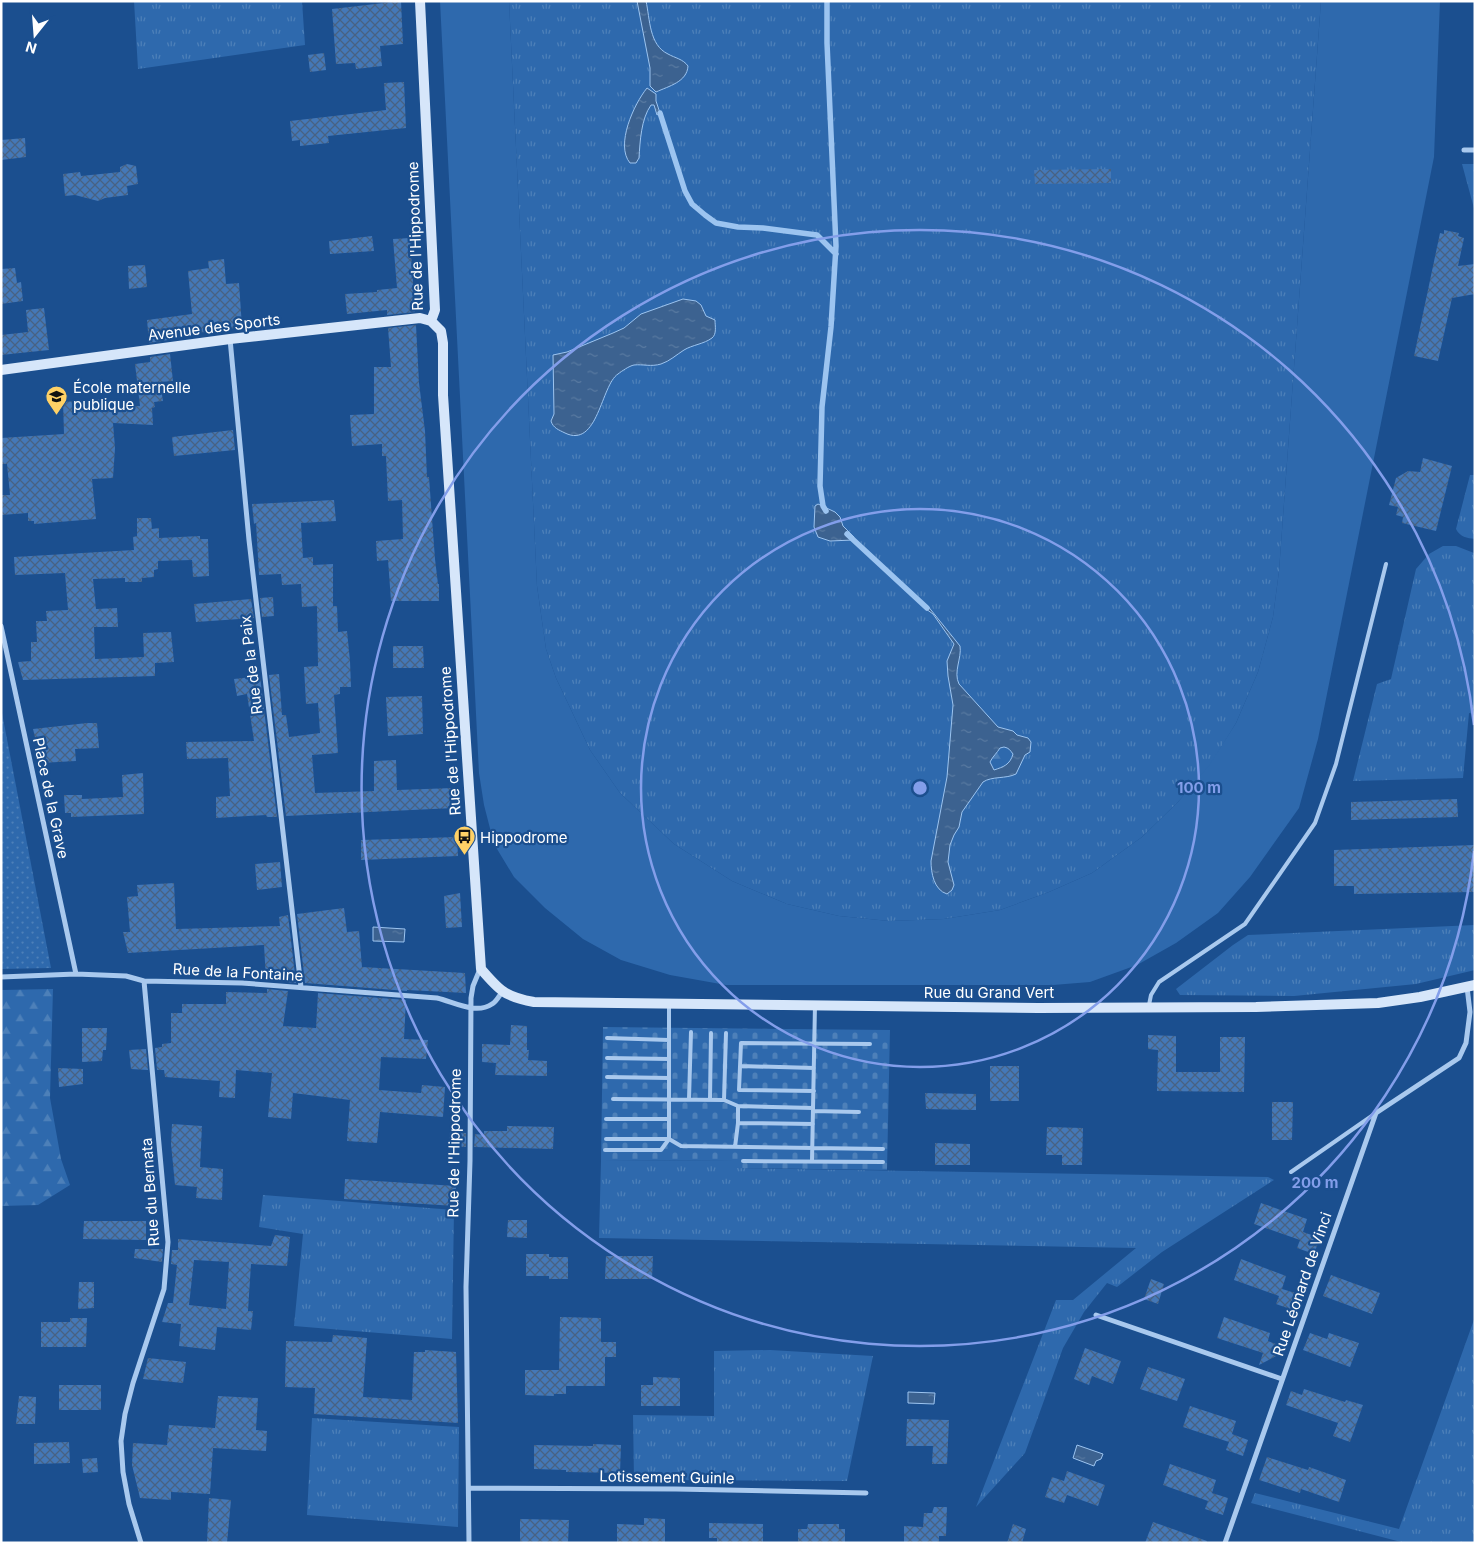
<svg xmlns="http://www.w3.org/2000/svg" width="1476" height="1544" viewBox="0 0 1476 1544" font-family="Inter,sans-serif">
<style>
.grass{fill:url(#grass-tufts)}
.forest{fill:url(#forest-firs)}
.cemetery{fill:url(#cemetery-stones)}
.park{fill:url(#park-dots)}
.garden{fill:#2e69ad}
.water{fill:url(#water-ripples);stroke:#9cc4f0;fill-rule:evenodd}
.lines{fill:none;stroke-linecap:round;stroke-linejoin:round}
.stream{stroke:#9cc4f0;stroke-width:5.5}
.building{fill:url(#building-cross-hatch);fill-rule:evenodd}
.lane{stroke:#a9c9ee;stroke-width:4}
.street{stroke:#a9c9ee;stroke-width:5}
.secondary{stroke:#d6e6fa;stroke-width:10}
.ring{fill:none;stroke:#839eea;stroke-width:2.5}
.labels{text-anchor:middle;dominant-baseline:central;stroke-width:4.5;stroke-linejoin:round;paint-order:stroke}
.street-label{font-size:15px;fill:#fff;stroke:#1b4f8f}
.poi-label{font-size:15px;fill:#fff;stroke:#1b4f8f;text-anchor:start}
.centre{fill:#839eea;stroke:#1b4f8f;stroke-width:2.5}
.ring-label{font-size:15px;text-anchor:middle;font-weight:bold;fill:#839eea;stroke:#1b4f8f;stroke-width:4.5;stroke-linejoin:round;paint-order:stroke}
</style>
<defs>
<pattern id="grass-tufts" width="24" height="20" patternUnits="userSpaceOnUse" patternTransform="scale(1.25)"><rect width="24" height="20" fill="#2e69ad"/><path d="M3 7l-1-3M5 7V3M7 7l1-3M15 17l-1-3M17 17v-4M19 17l1-3" fill="none" stroke="#4d80b9"/></pattern>
<pattern id="forest-firs" width="22" height="20" patternUnits="userSpaceOnUse" patternTransform="scale(1.25)"><rect width="22" height="20" fill="#2e69ad"/><path d="M5 1l3.5 6h-7zM16 11l3.5 6h-7z" fill="#4d80b9"/></pattern>
<pattern id="cemetery-stones" width="16" height="16" patternUnits="userSpaceOnUse" patternTransform="scale(1.25)"><rect width="16" height="16" fill="#2e69ad"/><path d="M2 7V4a2 2 0 0 1 4 0v3zM10 15v-3a2 2 0 0 1 4 0v3z" fill="#4d80b9"/></pattern>
<pattern id="park-dots" width="8" height="8" patternUnits="userSpaceOnUse" patternTransform="scale(1.25)"><rect width="8" height="8" fill="#2e69ad"/><path d="M2 2h.1M6 6h.1" fill="none" stroke="#4d80b9" stroke-width="1.8" stroke-linecap="round"/></pattern>
<pattern id="water-ripples" width="26" height="14" patternUnits="userSpaceOnUse" patternTransform="scale(1.25)"><rect width="26" height="14" fill="#3c6290"/><path d="M2 4q2-2 4 0t4 0M15 11q2-2 4 0t4 0" fill="none" stroke="#597aa1"/></pattern>
<pattern id="building-cross-hatch" width="8" height="8" patternUnits="userSpaceOnUse" patternTransform="scale(1.25)"><rect width="8" height="8" fill="#4478b7"/><path d="M0 0l8 8M0 8l8-8" fill="none" stroke="#486282"/></pattern>
</defs>
<rect width="100%" height="100%" fill="#1b4f8f"/>
<!-- grass -->
<path class="grass" d="M134,1H302L305,45L138,69Z
M509,1H1321L1279,571L1273,617L1258,672L1236,723L1211,764L1178,802L1142,837L1092,873L1049,892L1000,910L944,919L889,921L839,916L787,904L732,881L674,844L620,793L590,750L556,678L546,649L537,586Z
M1470,475H1475V539C1467,538 1460,537 1456,529Z
M1443,546H1456L1474,553L1475,549V714L1469,713L1463,778L1353,781L1377,684L1391,679L1416,569L1429,554Z
M1475,925V970L1416,984L1294,996L1180,995L1176,989L1233,945L1248,935Z
M735,1160L736,1168L1268,1177L1274,1180L1162,1252L1117,1287L1107,1283L1084,1312L1063,1348L1025,1453L976,1507L1056,1300H1073L1136,1248L599,1238L601,1161Z
M263,1195L454,1210L452,1339L294,1326L303,1234L259,1227Z
M1475,1317V1543H1405L1251,1503L1255,1493L1399,1529Z
M770,1350L873,1356L847,1481L634,1480L633,1415L714,1416V1351Z
M312,1418L459,1427L458,1527L307,1515Z"/>
<!-- forest -->
<path class="forest" d="M1462,164H1475V212Z
M1004,747C1009,748 1010,750 1013,755C1010,765 1003,766 994,770L990,762C993,756 997,753 1000,748Z
M53,989L50,1098L61,1159L70,1185L38,1205L1,1206L2,990Z"/>
<!-- cemetery -->
<path class="cemetery" d="M603,1027L890,1030L887,1170L735,1168V1160L601,1161Z"/>
<!-- park -->
<path class="park" d="M1,708L51,968L1,969Z"/>
<!-- garden -->
<path class="garden" d="M440,1H509L537,586L546,649L556,678L590,750L620,793L674,844L732,881L787,904L839,916L889,921L944,919L1000,910L1049,892L1092,873L1142,837L1178,802L1210,764L1236,723L1258,672L1273,617L1279,571L1321,1H1440L1434,157L1318,739L1299,808L1250,877L1218,913L1176,943L1137,965L1090,982L1053,985H726L670,975L621,960L583,939L545,908L514,877L494,844L484,805L479,773Z"/>
<!-- water -->
<path class="water" d="M637,1H646C650,19 649,45 668,54C675,58 683,59 688,66C687,82 669,86 656,92L650,86V68Z
M647,88L656,94V101L660,113L657,115L654,105H651C641,119 640,142 639,158L636,163H630C615,145 634,104 647,88Z
M683,299L696,301L701,305L706,316L715,320C715,326 717,334 712,338C704,344 692,345 684,350C676,355 670,361 661,364C651,367 643,364 634,365C629,366 622,371 618,374C601,385 598,449 565,433C559,430 553,428 551,421L554,414L553,355L567,352L613,333L624,328L641,314Z
M818,504L835,512L840,517L843,526L854,537L853,540L830,541L818,537L814,527L815,506Z
M927,605L960,646C962,658 953,672 959,684L998,727L1013,731L1017,735L1028,738L1031,742L1030,752L1025,755L1016,774C1006,779 992,776 983,782L962,812L959,827L954,835L950,845L948,862L954,885L952,890L947,894C934,890 931,873 931,861L947,777L953,705L948,676L947,661L954,644L933,614L926,609ZM1004,747C1009,748 1010,750 1013,754C1010,765 1003,767 994,770L990,762C993,756 997,753 1000,748Z
M373,927L405,929L404,942L373,941Z
M908,1392L935,1393L934,1404L908,1403Z
M1077,1445L1103,1454L1101,1459L1096,1461L1094,1466L1073,1458Z"/>
<g class="lines">
<!-- stream -->
<path class="stream" d="M660,113L685,191L692,204L705,215L716,223L738,227L763,228L817,235L836,254
M826,511L823,506L820,486L822,407L831,327L836,246L827,43V1
M847,534L927,608"/>
</g>
<!-- building -->
<path class="building" d="M401,1L403,44L380,46L382,66L356,69L355,63L336,64L332,9Z
M324,53L326,70L310,72L308,55Z
M404,82L406,128L328,136L329,143L300,146V140L292,141L290,121L386,110L384,83Z
M25,138L26,157L1,160V140Z
M127,164L136,166L138,184L127,186L128,195L105,198L98,201L75,195L65,196L63,174L80,172L81,176L120,172V167Z
M1111,169V183L1035,184L1034,170Z
M1444,230L1459,233L1458,236L1464,238L1458,266L1475,264V294L1452,298L1438,361L1414,356L1440,233L1444,234Z
M372,236L374,251L330,254L329,241Z
M410,238L415,312L387,315V310L347,314L345,294L377,292V290L397,288L393,239Z
M224,259L226,284L239,283L242,327L168,337V340L149,343L147,320L192,314L188,271L209,268L208,261Z
M145,265L147,287L129,289L128,266Z
M15,268L17,283L21,282L23,301L1,304V269Z
M44,308L49,350L1,355V335L28,332L26,310Z
M416,325L419,383L425,431L427,477H429L435,559L438,584H439V601H391L388,560L377,561L376,541L403,539L402,500L388,501L386,456H382V444L352,446L350,415L374,414V367H391L388,328Z
M170,354L173,381L160,382L163,401L154,402L155,407L152,408L153,425L113,423L115,448L113,478L92,479L96,519L34,524V521H28V513L1,515V495H10L7,464H1V438L64,434L63,402L100,399V406H140L135,364L150,362V357Z
M233,430L235,450L174,456L172,437Z
M1423,458L1452,466L1436,531L1402,523L1403,517L1396,515L1398,507L1389,505L1396,478L1408,471L1420,472Z
M334,500L336,521L301,523L303,558L313,557V565L333,564V606H337L338,632L347,631L350,661L351,687H340V694L334,695L338,753L312,755L315,793L374,791V761L396,760L397,790L453,788L454,808L286,816L269,675L279,674L282,715H286L289,737L320,733L318,703L306,704L304,667L318,666L317,606L302,607L301,584L282,585L281,574L259,575L256,523L254,524L252,504Z
M137,518H151L152,529L159,528V538L200,536V539H208L209,576L193,577L192,560L158,561V569L154,570V577L142,578V582H125V578L93,579L96,609L117,608L118,627H94L95,659L144,657L143,633L171,632L174,662L155,663V676L23,680L18,662L31,661V642H37L36,621H47L46,611L68,610L65,573L15,575L14,557L134,550L133,537L137,536Z
M273,597L274,616L262,617L260,598Z
M251,599L254,618L196,622L194,604Z
M393,646H423L424,668H393Z
M260,676L277,817H267L266,815L216,818V797L230,796L228,758L187,759L186,742L254,741L247,694L237,696L234,679Z
M422,696L423,734L388,736L386,697Z
M87,723H97L99,748L75,749L76,761L41,763L33,729Z
M143,773L144,814L71,817V813H65L64,795H82V799L123,797L122,775Z
M1457,799L1458,817L1351,820V802Z
M457,837L458,856L361,860V840Z
M1475,845V892L1354,894V886H1334V850Z
M280,862L282,887L257,890L255,864Z
M174,883L176,929L280,926L279,917L288,915L296,983L266,980L264,945L128,953L123,932H130L127,897L138,896L137,885Z
M460,893L462,927L446,928L444,896Z
M344,908L347,932L359,931L362,967L465,973L466,993L407,990V991L305,983L297,914Z
M267,989L288,991L283,1026L316,1028L318,993L406,1000L404,1039L428,1040L426,1059L381,1057L379,1090L421,1093L422,1085L445,1087L443,1117L380,1112L377,1143L347,1141L350,1100L293,1093L291,1119L268,1117L272,1073L236,1070L235,1098L219,1097L220,1081L165,1077L164,1070H157L155,1048L162,1047V1044L171,1043V1013H182V1004H226V992L267,993Z
M511,1025L527,1026V1050H529L528,1060L547,1061V1076L495,1075L496,1063L482,1062V1044L510,1045Z
M82,1028H107L106,1050H103L102,1061L82,1062Z
M1148,1035L1176,1036V1072H1220V1037H1245L1244,1092L1157,1091L1158,1050L1148,1049Z
M146,1049L148,1070L131,1069L129,1050Z
M990,1066H1019V1101H990Z
M58,1068L83,1069V1084L59,1087Z
M925,1093L976,1094V1110L926,1109Z
M1272,1102H1293L1292,1140H1272Z
M172,1124L202,1126L200,1167L223,1169L222,1200L196,1198L197,1187L175,1185L171,1144Z
M507,1126L554,1127L553,1149L474,1147L475,1134L484,1135V1131H507Z
M1047,1127L1083,1128L1082,1165H1062V1155H1046Z
M450,1132L466,1133V1147H449Z
M935,1143L970,1144V1165H935Z
M345,1179L456,1186L455,1206L344,1199Z
M1261,1203L1307,1219L1303,1232L1320,1238L1314,1254L1297,1248L1300,1240L1254,1224Z
M508,1220H527V1238L507,1237Z
M84,1221H146V1240L83,1239Z
M275,1235L290,1237L287,1266L251,1264L248,1311H253L251,1330L217,1327L215,1350L179,1346L181,1324L162,1322L168,1303H173L177,1265L171,1264L172,1250H178V1239L271,1246ZM194,1260L229,1262L226,1309L189,1305Z
M135,1249H163L162,1262L134,1258Z
M526,1254H549V1257H568V1279H549V1276H526Z
M606,1256H653L652,1279H605Z
M1241,1259L1286,1276L1282,1289L1299,1294L1293,1310L1276,1304L1279,1296L1234,1280Z
M1331,1275L1380,1293L1372,1314L1323,1296Z
M1151,1279L1164,1284L1158,1304L1144,1299Z
M79,1282H94V1308L78,1309Z
M560,1317L601,1318V1342H616V1357H605V1386H566V1394H554V1396L525,1395V1370H559Z
M1224,1317L1270,1333L1268,1341L1281,1346L1278,1355L1259,1365L1263,1353L1217,1338Z
M70,1318H87L86,1347H41V1322H70Z
M1310,1333L1327,1339L1329,1333L1359,1343L1350,1367L1303,1350Z
M333,1335L367,1338L363,1397L412,1400L414,1352H425V1350L456,1352L458,1423L314,1414L315,1388L285,1387L286,1341L332,1342Z
M1085,1348L1121,1361L1113,1384L1092,1376L1089,1385L1074,1379Z
M148,1358L186,1362L183,1383L143,1379Z
M1148,1367L1185,1379L1177,1401L1140,1389Z
M653,1377L680,1378V1406H641V1385H653Z
M59,1385H101V1410H59Z
M1304,1389L1345,1402L1346,1400L1363,1405L1350,1442L1333,1436L1338,1423L1286,1405L1291,1391L1302,1395Z
M19,1396L36,1397L35,1424H16Z
M218,1396L258,1398L256,1430L267,1431L266,1451L213,1448L210,1494L171,1492V1500L140,1498L132,1465L133,1443L167,1445L169,1425L215,1428Z
M1190,1406L1236,1421L1232,1434L1248,1440L1243,1456L1226,1450L1229,1442L1183,1427Z
M907,1419L949,1420L947,1464H932L933,1446H906Z
M69,1442L70,1463L34,1464V1443Z
M593,1444L621,1445L620,1473L566,1472V1470L534,1469V1445L593,1446Z
M1267,1457L1308,1470L1309,1467L1346,1480L1339,1502L1301,1489L1300,1493L1259,1480Z
M97,1458L98,1472L83,1473L82,1459Z
M1170,1464L1216,1480L1212,1493L1228,1498L1223,1515L1205,1509L1208,1501L1163,1485Z
M1067,1471L1105,1485L1098,1506L1067,1495L1064,1503L1045,1497L1052,1477L1064,1481Z
M209,1498L231,1500L227,1543H207Z
M934,1507H947L946,1536H939V1543H904V1526L923,1527L924,1513H932Z
M644,1518L665,1519V1543H617V1524L644,1525Z
M520,1519L569,1520L568,1543H522L520,1541Z
M1153,1522L1207,1541L1206,1543H1145Z
M709,1523L763,1524V1543H717V1538H709Z
M808,1524H839V1529H845V1543H798V1529H807Z
M1013,1524L1026,1529L1022,1543H1007Z"/>
<g class="lines">
<!-- lane -->
<path class="lane" d="M669,1005V1139L681,1146L883,1149
M1149,1005L1151,995L1159,982L1245,924L1315,823L1336,764L1386,564
M607,1038L669,1040
M607,1058L669,1059
M740,1066L814,1068
M607,1077L669,1078
M814,1091L739,1090L741,1043L870,1044
M613,1099L724,1100L738,1106L813,1108
M689,1099L691,1032
M710,1099L711,1033
M724,1100L726,1033
M813,1111L859,1112
M606,1119H669
M738,1123V1106
M606,1139H669
M735,1147L738,1123L813,1124
M605,1150H661L669,1139
M743,1161L883,1162
M812,1161L815,1005
M1291,1172L1376,1113"/>
<!-- street -->
<path class="street" d="M1464,150H1475
M230,339L249,540L301,987
M1,626L76,974
M1,977L76,974L126,976L144,981L242,983L437,998C454,1002 476,1015 492,1004C496,1002 499,996 502,992
M1096,1315L1282,1379
M469,1488L676,1489L866,1493
M141,1543L129,1504L123,1472L121,1441L125,1414L133,1383L164,1289L168,1242L144,981
M469,1543L466,1287L470,1161L471,998L473,986L480,969
M1225,1543L1376,1113L1459,1058L1466,1043L1470,1012L1467,987"/>
<!-- secondary -->
<path class="secondary" d="M420,1L435,310L431,321
M431,321L441,331L443,343V395L481,969C499,990 505,997 534,1002L1038,1008L1256,1007L1378,1003L1420,997L1475,985
M1,370L230,339L420,318L431,321"/>
</g>
<!-- distance rings -->
<g class="ring">
<circle cx="920" cy="788" r="279"/>
<path d="M1474 851A558 558 0 1 1 1474 725"/>
</g>
<!-- icons -->
<defs>
<symbol id="school-pin" viewBox="-11 -11 22 30"><path d="M0 17L-7.5 6A9.5 9.5 0 1 1 7.5 6Z" fill="#ffd166" stroke="#1b4f8f"/><path d="M0-5L7-2L0 1L-7-2ZM-4 1L0 2.5L4 1V4Q0 6-4 4Z" fill="#111"/></symbol>
<symbol id="bus-pin" viewBox="-11 -11 22 30"><path d="M0 17L-7.5 6A9.5 9.5 0 1 1 7.5 6Z" fill="#ffd166" stroke="#1b4f8f"/><path d="M-5-6H5V4H4V6H2V4H-2V6H-4V4H-5ZM-3.5-4V0h7V-4ZM-3.5 1.2v1.5H-2V1.2ZM2 1.2v1.5H3.5V1.2Z" fill="#111"/></symbol>
</defs>
<g fill-rule="evenodd">
<use href="#school-pin" x="44" y="384" width="25" height="34"/>
<use href="#bus-pin" x="452" y="824" width="25" height="34"/>
</g>
<g class="labels">
<!-- street labels -->
<g class="street-label">
<text transform="translate(415 236) rotate(-92)">Rue de l'Hippodrome</text>
<text transform="translate(214 327) rotate(-7)">Avenue des Sports</text>
<text transform="translate(251 665) rotate(-97)">Rue de la Paix</text>
<text transform="translate(450 741) rotate(-94)">Rue de l'Hippodrome</text>
<text transform="translate(51 798) rotate(78)">Place de la Grave</text>
<text transform="translate(238 972) rotate(3)">Rue de la Fontaine</text>
<text x="989" y="992">Rue du Grand Vert</text>
<text transform="translate(454 1143) rotate(-89)">Rue de l'Hippodrome</text>
<text transform="translate(150 1192) rotate(-94)">Rue du Bernata</text>
<text transform="translate(1302 1284) rotate(-71)">Rue Léonard de Vinci</text>
<text transform="translate(667 1477) rotate(1)">Lotissement Guinle</text>
</g>
<!-- poi labels -->
<g class="poi-label">
<text x="73" y="387">École maternelle<tspan x="73" dy="17">publique</tspan></text>
<text x="480" y="837">Hippodrome</text>
</g>
</g>
<circle cx="920" cy="788" r="8" class="centre"/>
<g class="ring-label">
<text x="1199" y="793">100 m</text>
<text x="1315" y="1188">200 m</text>
</g>
<!-- border -->
<rect width="1476" height="1544" fill="none" stroke="#ffffff" stroke-width="5"/>
<!-- north arrow -->
<g transform="translate(35 35) rotate(197)" stroke="#1b4f8f" stroke-width="4" paint-order="stroke">
<path d="M0-4L9 19L0 12L-9 19Z" fill="#ffffff"/>
<text y="-8" font-size="14" font-weight="bold" text-anchor="middle" fill="#ffffff">N</text>
</g>
</svg>
